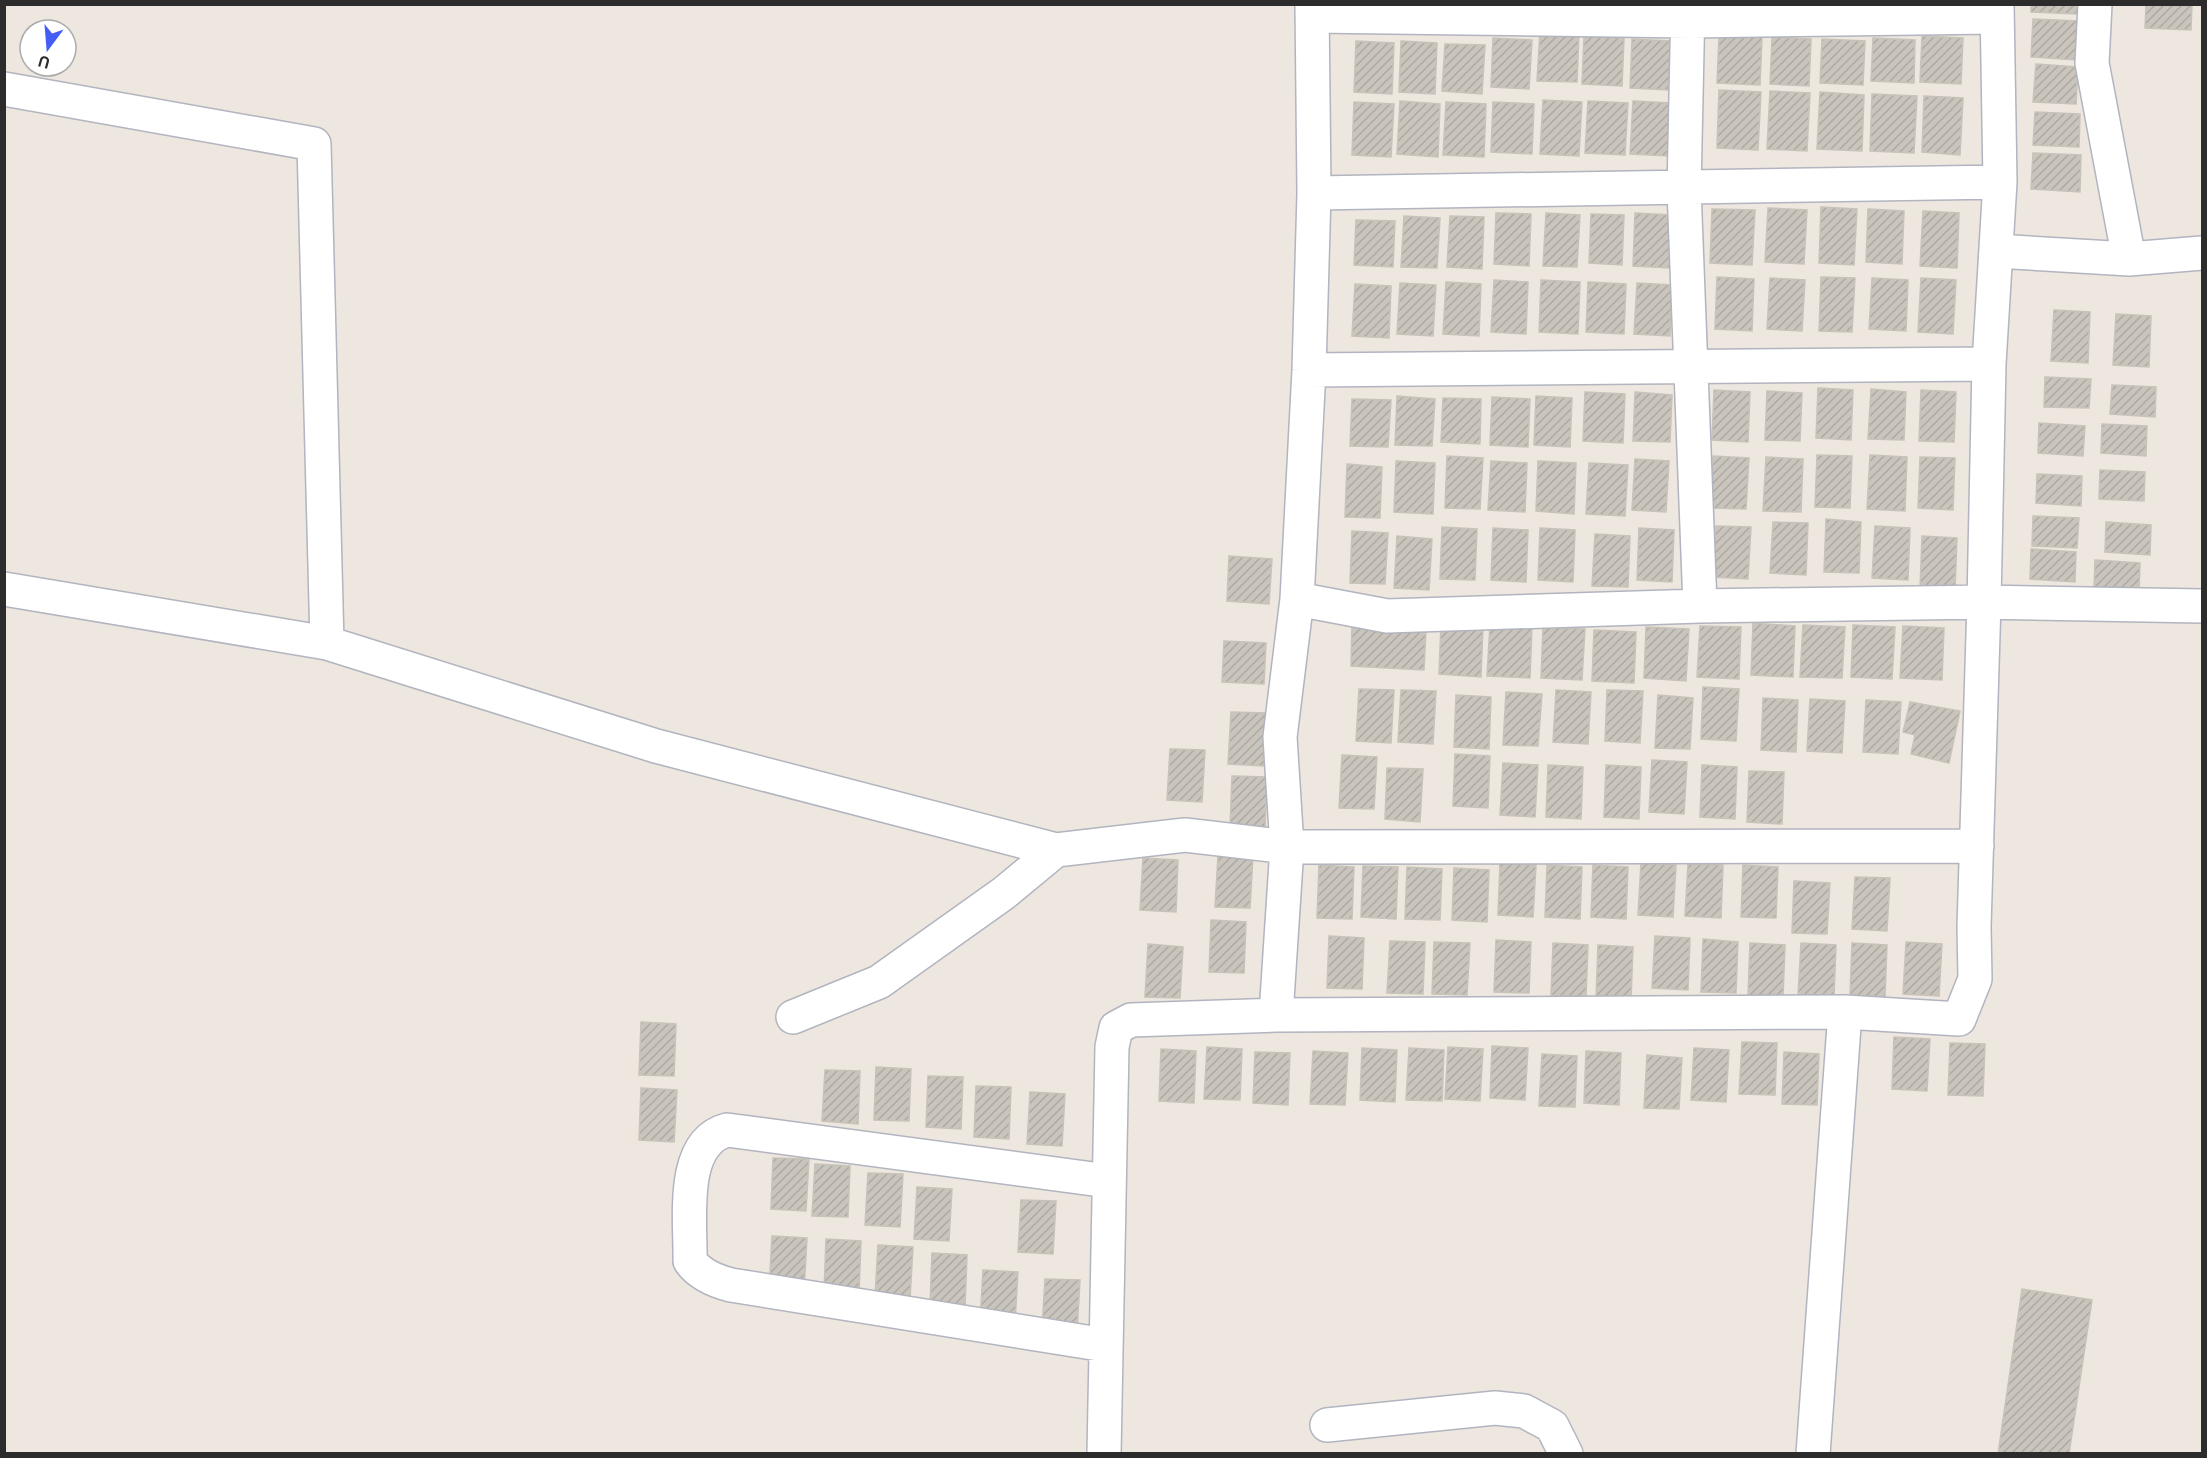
<svg xmlns="http://www.w3.org/2000/svg" width="2207" height="1458" viewBox="0 0 2207 1458" font-family="Figtree,sans-serif">
<style>
.building{fill:url(#building-hatch);stroke:#c8c3b8;stroke-width:1.5}
.lines{fill:none;stroke-linecap:round;stroke-linejoin:round}
.minor-casing{stroke:#b2b4bf;stroke-width:36}
.minor{stroke:#fff;stroke-width:33}
</style>
<defs>
<pattern id="building-hatch" width="6" height="6" patternUnits="userSpaceOnUse" patternTransform="scale(1.5)"><rect width="6" height="6" fill="#c9c5bd"/><path d="M-1 1l2-2M0 6l6-6M5 7l2-2" fill="none" stroke="#ada9a3"/></pattern>
</defs>
<rect width="100%" height="100%" fill="#ede7df"/>
<!-- building -->
<path class="building" d="M2031,4H2078L2077,14L2031,12Z
M2146,4H2192L2191,30L2145,28Z
M2033,19L2078,21L2076,60L2031,57Z
M1540,30L1579,32L1577,82L1537,81Z
M1719,35L1762,37L1760,85L1717,83Z
M1584,36L1624,38L1622,86L1582,84Z
M1922,36L1963,38L1961,84L1920,82Z
M1772,37L1811,39L1809,86L1770,84Z
M1493,38L1532,40L1529,89L1491,87Z
M1873,38L1915,40L1914,83L1871,81Z
M1632,39L1671,41L1669,90L1630,88Z
M1822,39L1865,41L1863,85L1820,83Z
M1356,41L1394,43L1392,94L1354,92Z
M1401,41L1437,43L1435,94L1399,92Z
M1445,44L1485,45L1482,94L1442,91Z
M2036,64L2078,67L2076,104L2033,102Z
M1719,90L1761,92L1758,150L1717,148Z
M1770,91L1810,93L1807,151L1767,149Z
M1820,92L1864,95L1862,151L1817,149Z
M1872,94L1917,96L1914,153L1870,151Z
M1924,96L1963,98L1960,155L1922,152Z
M1543,100L1582,102L1579,156L1540,154Z
M1400,101L1440,104L1438,157L1397,154Z
M1588,101L1628,103L1625,155L1585,153Z
M1633,101L1671,103L1669,156L1630,154Z
M1354,102L1394,104L1391,157L1352,155Z
M1446,102L1486,104L1484,157L1443,155Z
M1493,102L1534,104L1532,154L1491,152Z
M2035,112L2080,114L2079,147L2033,145Z
M2033,153L2081,155L2080,192L2031,189Z
M1821,207L1857,209L1854,265L1819,263Z
M1768,208L1807,210L1804,264L1765,262Z
M1712,209L1755,210L1752,265L1710,263Z
M1868,209L1904,211L1902,264L1866,262Z
M1923,211L1959,213L1957,268L1920,266Z
M1496,213L1531,214L1529,266L1494,264Z
M1546,213L1580,215L1577,267L1543,266Z
M1635,213L1672,215L1670,268L1633,266Z
M1591,214L1624,215L1622,265L1589,263Z
M1404,216L1440,218L1437,268L1401,267Z
M1450,216L1484,217L1482,269L1447,267Z
M1356,220L1395,221L1393,267L1354,265Z
M1717,277L1754,279L1752,331L1715,329Z
M1821,277L1855,278L1852,332L1819,331Z
M1770,278L1805,280L1802,331L1767,329Z
M1872,278L1908,280L1906,331L1869,329Z
M1921,278L1956,280L1953,334L1918,332Z
M1494,280L1528,282L1526,334L1491,332Z
M1541,280L1580,282L1578,334L1539,332Z
M1446,282L1481,284L1479,336L1443,334Z
M1588,282L1626,284L1624,334L1586,332Z
M1400,283L1436,285L1433,336L1397,334Z
M1637,283L1672,285L1670,336L1634,334Z
M1355,284L1391,286L1389,338L1352,336Z
M2054,310L2090,312L2088,363L2051,361Z
M2116,314L2151,316L2149,367L2113,365Z
M2045,377L2091,379L2089,408L2044,407Z
M2112,385L2156,387L2155,417L2110,414Z
M1818,388L1853,390L1851,440L1816,438Z
M1871,389L1906,392L1904,440L1868,439Z
M1714,390L1750,392L1748,442L1712,440Z
M1921,390L1956,392L1954,442L1919,441Z
M1767,391L1802,393L1800,441L1765,440Z
M1585,392L1625,394L1623,443L1583,441Z
M1635,392L1672,395L1670,442L1633,441Z
M1397,396L1435,399L1432,446L1395,445Z
M1536,396L1572,398L1570,447L1534,445Z
M1492,397L1530,399L1528,447L1490,445Z
M1443,398L1481,399L1480,444L1441,442Z
M1352,399L1391,400L1388,447L1350,446Z
M2039,423L2085,426L2083,456L2038,453Z
M2102,424L2147,426L2146,456L2101,453Z
M1817,455L1852,456L1850,508L1815,507Z
M1870,455L1907,457L1905,511L1867,509Z
M1447,456L1483,458L1480,509L1445,508Z
M1713,456L1749,458L1746,509L1711,508Z
M1766,457L1803,459L1801,512L1763,511Z
M1920,457L1955,458L1953,510L1918,508Z
M1635,459L1669,461L1666,512L1632,510Z
M1396,461L1435,463L1433,514L1394,512Z
M1491,461L1527,463L1525,512L1488,510Z
M1538,461L1576,463L1574,514L1536,511Z
M1589,463L1628,465L1625,516L1586,514Z
M1347,464L1382,467L1380,518L1345,517Z
M2100,470L2145,472L2144,501L2099,499Z
M2037,474L2082,476L2081,506L2036,503Z
M2033,516L2079,518L2077,548L2032,546Z
M1826,519L1861,522L1859,573L1824,572Z
M1773,522L1808,523L1806,575L1770,573Z
M2106,522L2151,525L2150,555L2105,552Z
M1716,526L1751,527L1748,579L1713,577Z
M1875,526L1910,528L1908,580L1872,578Z
M1442,527L1477,529L1475,580L1440,579Z
M1493,528L1528,530L1526,582L1491,580Z
M1540,528L1575,530L1573,582L1538,580Z
M1639,528L1674,530L1672,582L1637,580Z
M1352,531L1388,533L1385,584L1350,583Z
M1595,534L1630,536L1628,587L1592,586Z
M1397,536L1432,539L1429,590L1394,588Z
M1922,536L1957,538L1955,590L1920,588Z
M2031,549L2076,552L2075,582L2030,579Z
M1229,556L1272,559L1269,604L1227,601Z
M2095,560L2140,563L2139,593L2094,590Z
M1753,623L1795,626L1793,677L1751,675Z
M1441,624L1483,625L1481,677L1439,674Z
M1490,625L1532,627L1530,678L1487,676Z
M1803,625L1845,627L1842,678L1800,677Z
M1853,625L1895,627L1892,679L1851,677Z
M1352,626L1426,629L1424,670L1351,666Z
M1700,626L1741,627L1739,679L1697,677Z
M1903,626L1944,628L1942,680L1900,678Z
M1543,627L1585,629L1582,680L1541,678Z
M1646,627L1689,629L1686,681L1644,678Z
M1594,630L1636,632L1634,683L1592,681Z
M1224,641L1266,643L1264,684L1222,682Z
M1703,687L1739,689L1736,741L1701,739Z
M1359,689L1394,690L1391,743L1356,741Z
M1401,690L1436,691L1433,744L1398,742Z
M1556,690L1591,692L1588,744L1553,742Z
M1607,690L1643,691L1640,743L1605,741Z
M1506,692L1542,694L1538,746L1503,745Z
M1456,695L1491,697L1489,749L1454,747Z
M1658,695L1693,698L1690,749L1655,748Z
M1763,698L1798,700L1796,752L1761,750Z
M1810,699L1845,701L1842,753L1807,751Z
M1866,700L1901,702L1898,754L1863,752Z
M1910,702L1960,711L1949,763L1911,754L1915,735L1903,732Z
M1231,712L1266,713L1264,766L1228,764Z
M1170,749L1205,750L1202,802L1167,800Z
M1455,754L1490,756L1488,808L1453,806Z
M1342,755L1377,757L1374,809L1339,808Z
M1652,760L1687,762L1684,814L1649,812Z
M1503,763L1538,765L1535,817L1500,815Z
M1548,765L1583,767L1581,819L1546,817Z
M1606,765L1641,767L1639,819L1604,817Z
M1702,765L1737,767L1735,819L1700,817Z
M1387,768L1423,769L1420,822L1385,819Z
M1749,771L1784,772L1782,824L1747,822Z
M1232,776L1267,777L1265,829L1230,827Z
M1218,855L1253,856L1250,908L1215,907Z
M1143,858L1178,860L1176,912L1140,910Z
M1500,863L1536,865L1533,917L1498,915Z
M1641,863L1676,865L1673,917L1638,915Z
M1688,864L1723,865L1721,918L1685,916Z
M1319,865L1354,867L1352,919L1317,918Z
M1547,865L1582,867L1580,919L1545,917Z
M1593,865L1628,867L1626,919L1591,917Z
M1743,865L1778,867L1776,918L1741,917Z
M1363,866L1398,867L1396,919L1361,917Z
M1407,867L1442,869L1440,920L1405,919Z
M1454,868L1489,870L1487,922L1452,920Z
M1855,877L1890,878L1887,931L1852,929Z
M1794,881L1830,883L1827,934L1792,933Z
M1211,920L1246,922L1244,973L1209,972Z
M1329,936L1364,938L1362,989L1327,988Z
M1655,936L1690,938L1688,990L1652,988Z
M1703,939L1738,942L1736,993L1701,992Z
M1496,940L1531,942L1529,993L1494,992Z
M1390,941L1425,942L1423,994L1387,993Z
M1434,942L1470,943L1467,995L1432,994Z
M1906,942L1942,944L1939,996L1903,994Z
M1553,943L1588,945L1586,997L1551,995Z
M1750,943L1785,945L1783,997L1748,995Z
M1801,943L1836,945L1834,996L1798,995Z
M1852,943L1887,945L1885,997L1850,995Z
M1148,944L1183,947L1180,998L1145,997Z
M1598,945L1633,947L1631,999L1596,998Z
M641,1022L676,1024L674,1076L639,1075Z
M1894,1037L1930,1039L1927,1091L1892,1089Z
M1742,1042L1777,1043L1775,1095L1739,1094Z
M1950,1043L1985,1044L1983,1096L1948,1095Z
M1492,1046L1528,1048L1525,1100L1490,1098Z
M1207,1047L1242,1049L1240,1100L1204,1099Z
M1448,1047L1483,1049L1480,1101L1445,1099Z
M1362,1048L1397,1050L1395,1102L1360,1100Z
M1409,1048L1444,1050L1442,1101L1406,1100Z
M1694,1048L1729,1050L1726,1102L1691,1100Z
M1161,1049L1196,1051L1194,1103L1159,1101Z
M1313,1051L1348,1053L1345,1105L1310,1104Z
M1586,1051L1621,1053L1619,1105L1584,1103Z
M1255,1052L1290,1053L1288,1105L1253,1103Z
M1784,1052L1819,1054L1817,1105L1782,1104Z
M1542,1054L1577,1056L1575,1107L1539,1106Z
M1647,1055L1682,1058L1679,1109L1644,1108Z
M876,1067L911,1069L909,1121L874,1120Z
M825,1070L860,1071L858,1124L822,1121Z
M928,1076L963,1077L961,1129L926,1127Z
M976,1086L1011,1087L1009,1139L974,1137Z
M641,1088L677,1090L674,1142L639,1140Z
M1030,1092L1065,1094L1062,1146L1027,1144Z
M773,1158L809,1159L806,1211L771,1209Z
M815,1164L850,1166L848,1217L812,1216Z
M868,1173L903,1174L900,1227L865,1225Z
M917,1187L952,1189L949,1241L914,1239Z
M1021,1200L1056,1201L1053,1254L1018,1252Z
M772,1236L807,1238L804,1290L769,1289Z
M826,1239L861,1241L859,1293L824,1292Z
M878,1245L913,1247L910,1299L875,1297Z
M932,1253L967,1255L965,1307L930,1305Z
M983,1270L1018,1272L1015,1323L980,1322Z
M1045,1279L1080,1280L1077,1332L1042,1330Z
M2022,1289L2092,1300L2069,1454H1998Z"/>
<g class="lines">
<defs>
<path id="minor" d="M1312,4L1314,193L1309,370L1297,599L1280,737L1287,847L1276,1015L1845,1012L1959,1019L1975,979L1974,927L1984,602L2202,606
M1688,4L1684,189L1700,606
M2095,4L2092,63L2129,259
M1312,16L1689,21L1997,17
M4,89L314,144L327,643L656,746L1056,850
M1314,193L2000,182
M1996,251L2129,259L2202,253
M1309,370L1989,364
M4,589L327,643
M1297,599L1387,616L1700,606L1984,602L1989,364L2000,182L1997,4
M793,1017L879,982L1004,893L1056,850L1185,835L1287,847L1977,846
M1105,1345L731,1285C715,1281 700,1275 690,1261C691,1221 679,1143 727,1130L1108,1181
M1327,1425L1495,1408L1524,1411L1552,1426L1566,1454
M1104,1454L1112,1047L1116,1028L1131,1020L1276,1015
M1813,1454L1845,1012"/>
</defs>
<!-- minor casing -->
<use href="#minor" class="minor-casing"/>
<!-- minor -->
<use href="#minor" class="minor"/>
</g>
<!-- border -->
<rect width="2207" height="1458" fill="none" stroke="#2c2c2c" stroke-width="12"/>
<!-- north arrow -->
<g transform="translate(48 48) rotate(196)"><circle r="28" fill="#ffffff" stroke="#ababab" stroke-width="1.5"/>
<path d="M0-4.5L10 22L0 15L-10 22Z" fill="#445df4"/>
<text y="-9" font-size="16" font-weight="bold" text-anchor="middle" fill="#2c2c2c">U</text>
</g>
</svg>
